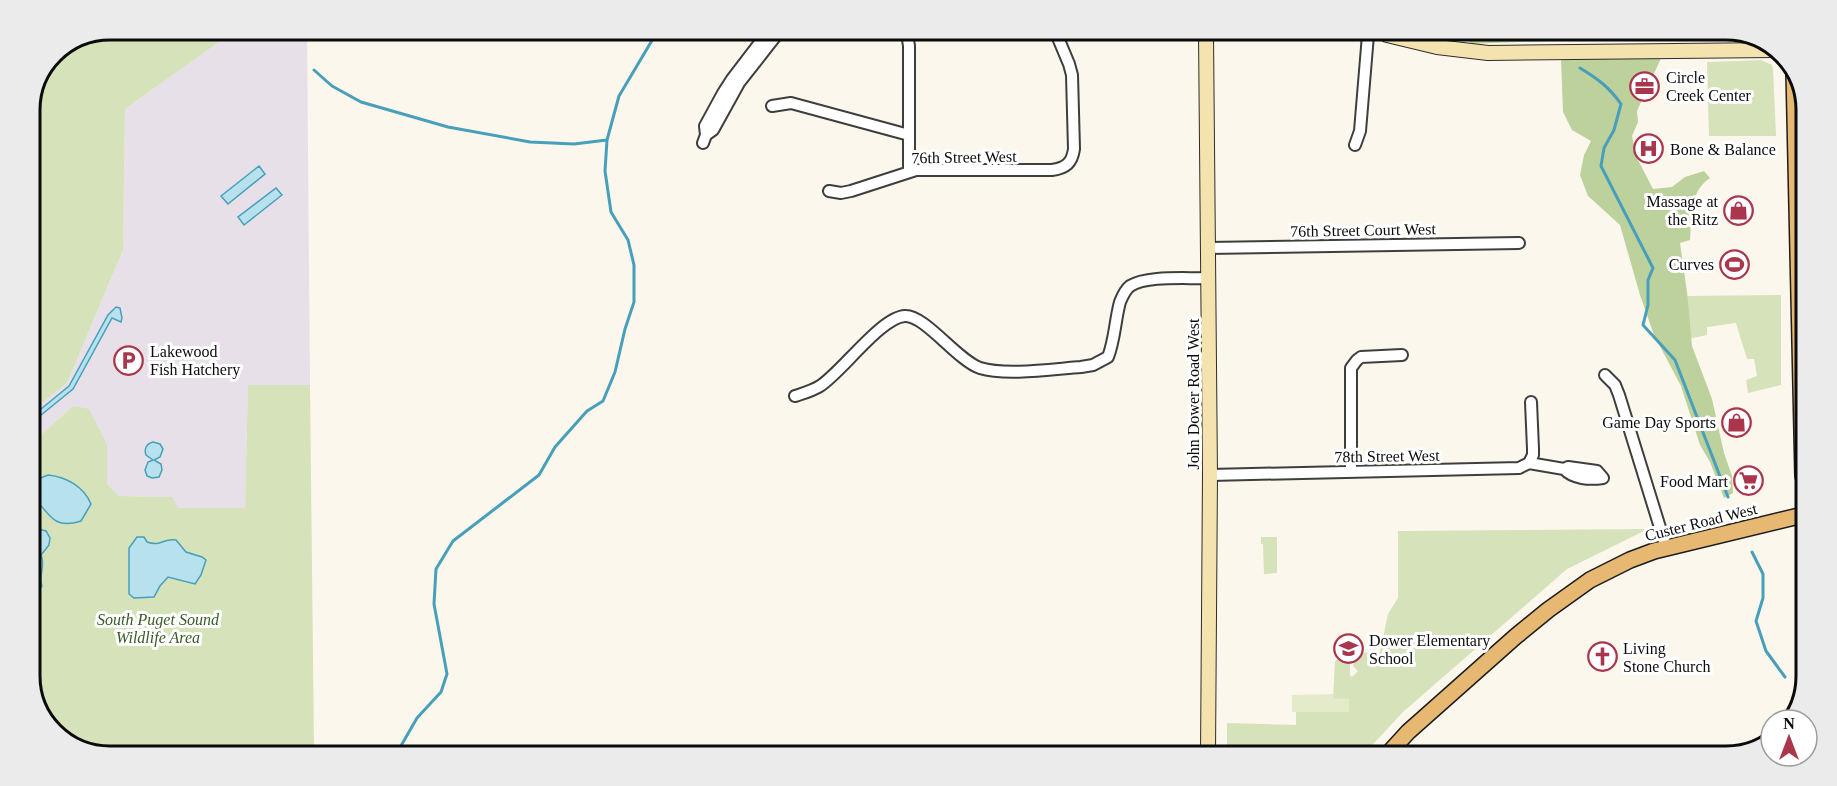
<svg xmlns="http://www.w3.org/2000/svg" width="1837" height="786" viewBox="0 0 1837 786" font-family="Georgia,serif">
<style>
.industrial{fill:#e7e0e9}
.green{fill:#d5e2ba}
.forest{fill:#bcd19c}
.pitch{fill:#e4ebcb}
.water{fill:#b7e1ed;stroke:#479fbb;stroke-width:1.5}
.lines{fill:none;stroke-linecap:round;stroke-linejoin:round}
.stream{stroke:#479fbb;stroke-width:3}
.street-casing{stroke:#3e3e3e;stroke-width:14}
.secondary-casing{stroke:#2d2d2d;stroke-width:16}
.primary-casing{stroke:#1c1c1c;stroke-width:18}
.street{stroke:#fff;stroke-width:10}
.secondary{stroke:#f4e2af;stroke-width:14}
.primary{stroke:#e7b872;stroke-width:15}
.labels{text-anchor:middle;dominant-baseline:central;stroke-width:6;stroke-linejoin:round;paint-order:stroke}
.poi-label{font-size:16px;fill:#0b0b0b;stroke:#fff;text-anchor:start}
.street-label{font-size:16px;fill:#0b0b0b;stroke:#fff}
.park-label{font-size:16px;font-style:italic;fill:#385a25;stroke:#fff}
.rim{fill:none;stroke:#0b0b0b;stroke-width:3}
</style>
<rect width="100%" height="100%" fill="#fcf7ec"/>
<!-- industrial -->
<path class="industrial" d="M236,30L307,31L310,385H248L245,508H177L171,497L119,496L107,484V445L73,406L30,445V413L67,383L123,250L125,109Z"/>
<!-- green -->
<path class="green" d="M111,30H236L125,109L123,250L67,383L30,413V106L54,53Z
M1761,60L1772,65L1773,69L1776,136H1709L1707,62Z
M1781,295V385L1748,393L1746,380L1757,376L1754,359H1747L1736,323L1707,327V335L1688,339L1686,296Z
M248,385H310L314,751L80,750L47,724L30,681V445L73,406L89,409L107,445V484L119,496L172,497L178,508H245Z
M1648,529L1567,569L1403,712L1363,755L1227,754V723L1296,725V712H1348L1333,699L1335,661L1340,657H1346L1350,661V675L1352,677L1358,671L1353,666L1356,653L1380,652L1388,614L1398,598V531Z
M1261,537H1277V573L1264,574L1263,544H1261Z"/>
<!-- forest -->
<path class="forest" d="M1470,35H1603V39L1469,44Z
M1662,56L1637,111L1638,122L1632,136L1637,158L1653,189L1672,187L1685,177L1704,171L1710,178C1689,192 1692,217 1690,240L1680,243L1687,292L1692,346L1712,399L1724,453L1732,476L1733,493L1724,498L1710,462L1700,445L1681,386L1654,335L1640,295L1620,225L1588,196L1580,175L1584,155L1591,141L1572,130L1563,112L1561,59Z"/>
<!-- pitch -->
<path class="pitch" d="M1333,694V698L1349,699V712H1292V695Z"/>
<!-- water -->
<path class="water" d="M259,166L265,174L228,204L221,196Z
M276,188L282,195L244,225L238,217Z
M116,307L120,308L122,318L121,322L112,318L73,389L30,424V418L69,386L108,315Z
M153,442L160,444L163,449L160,457L154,460L161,464L162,470L159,477L152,478L147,476L145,470L148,462L153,460L146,455C144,449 146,444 153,442Z
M48,475C67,477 84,487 91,504L81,521C50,531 49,510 30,494V482Z
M38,529L46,531L50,538L49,545L41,555C46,566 38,575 42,586L37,594L40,600L37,604L30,601V531Z
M137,537H144L147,542C162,547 162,538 176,540L186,552L202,557L206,560L201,575L195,584L168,577L160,586L154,597L134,598L129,594V548Z"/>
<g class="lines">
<!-- stream -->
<path class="stream" d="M1580,68C1598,79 1609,87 1621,104L1614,130L1604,148L1601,166L1653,268L1648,280V305L1643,325L1675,360L1728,497
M314,70L332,86L361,102L448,127L530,142L574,144L607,140
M1752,552L1763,574V598L1756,621L1766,651L1785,677
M398,751L417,718L441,692L447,674L434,604L436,569L453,541L539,475L555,447L587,411L603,401L615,372L625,329L634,302V265L628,240L611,212L605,171L607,140L619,96L657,32"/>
<defs>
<path id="street" d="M907,33L909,46V172
M772,106L791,103L909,135
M706,135L713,130L739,83L779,32
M703,143L706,135L705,126L723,93L732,79L768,32
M1355,145L1360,131L1368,35
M829,191L841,193L851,191L916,170H1052C1066,168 1072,163 1074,149L1072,75L1069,64L1056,33
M1208,248L1519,243
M1605,375L1615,385L1619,395L1666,547
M795,396C804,393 812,391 820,386C842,372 881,317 905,316C925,315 957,360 980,368C1006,376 1053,369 1081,367L1093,365L1108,357C1115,339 1115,320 1120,302C1122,297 1125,290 1130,286C1147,275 1188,279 1208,278
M1529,463L1533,455V449L1531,402
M1351,472V368L1357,360L1361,357L1402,355
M1210,475L1519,468L1529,463L1564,469L1568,467L1597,471L1603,478C1590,480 1573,479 1564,469"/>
<path id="secondary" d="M1206,34L1210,475L1208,754
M1387,35L1437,47L1488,53L1775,50"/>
<path id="primary" d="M1794,72L1803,476
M1387,755L1408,732L1515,637L1548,610L1590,580L1630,560L1654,551L1803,515"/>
</defs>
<!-- street casing -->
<use href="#street" class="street-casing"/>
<!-- secondary casing -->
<use href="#secondary" class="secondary-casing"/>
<!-- primary casing -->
<use href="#primary" class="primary-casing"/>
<!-- street -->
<use href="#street" class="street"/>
<!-- secondary -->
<use href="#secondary" class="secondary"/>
<!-- primary -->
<use href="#primary" class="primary"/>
</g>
<!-- icons -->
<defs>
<symbol id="office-ring" viewBox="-11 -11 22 22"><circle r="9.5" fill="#fff" stroke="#a9364d" stroke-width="1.5"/><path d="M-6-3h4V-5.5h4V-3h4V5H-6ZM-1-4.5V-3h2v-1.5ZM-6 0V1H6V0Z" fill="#a9364d"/></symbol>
<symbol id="hospital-ring" viewBox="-11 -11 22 22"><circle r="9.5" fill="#fff" stroke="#a9364d" stroke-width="1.5"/><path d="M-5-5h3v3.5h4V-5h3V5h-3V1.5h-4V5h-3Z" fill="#a9364d"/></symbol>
<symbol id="shop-ring" viewBox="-11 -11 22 22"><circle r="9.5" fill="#fff" stroke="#a9364d" stroke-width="1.5"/><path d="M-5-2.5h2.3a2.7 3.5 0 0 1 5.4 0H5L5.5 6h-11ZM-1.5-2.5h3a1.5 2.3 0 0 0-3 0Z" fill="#a9364d"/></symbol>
<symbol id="stadium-ring" viewBox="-11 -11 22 22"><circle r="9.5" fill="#fff" stroke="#a9364d" stroke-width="1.5"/><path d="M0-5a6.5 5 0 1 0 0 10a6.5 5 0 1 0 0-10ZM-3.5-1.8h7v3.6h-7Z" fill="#a9364d"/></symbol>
<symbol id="parking-ring" viewBox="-11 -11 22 22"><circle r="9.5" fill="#fff" stroke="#a9364d" stroke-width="1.5"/><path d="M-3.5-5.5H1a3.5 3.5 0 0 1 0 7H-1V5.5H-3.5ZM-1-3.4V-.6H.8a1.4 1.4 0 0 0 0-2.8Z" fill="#a9364d"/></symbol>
<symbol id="supermarket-ring" viewBox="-11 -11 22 22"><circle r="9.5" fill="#fff" stroke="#a9364d" stroke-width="1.5"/><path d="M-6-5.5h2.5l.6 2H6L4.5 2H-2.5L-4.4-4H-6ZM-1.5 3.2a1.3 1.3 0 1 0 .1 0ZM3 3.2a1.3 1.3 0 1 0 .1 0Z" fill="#a9364d"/></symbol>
<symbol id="school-ring" viewBox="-11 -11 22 22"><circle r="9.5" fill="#fff" stroke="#a9364d" stroke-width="1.5"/><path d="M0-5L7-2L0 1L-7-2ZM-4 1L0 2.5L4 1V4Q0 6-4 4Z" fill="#a9364d"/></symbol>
<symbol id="church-ring" viewBox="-11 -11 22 22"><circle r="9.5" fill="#fff" stroke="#a9364d" stroke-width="1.5"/><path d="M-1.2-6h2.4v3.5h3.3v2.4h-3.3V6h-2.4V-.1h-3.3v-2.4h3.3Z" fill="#a9364d"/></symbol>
</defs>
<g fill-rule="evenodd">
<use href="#office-ring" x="1628" y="70" width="33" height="33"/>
<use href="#hospital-ring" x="1632" y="132" width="33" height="33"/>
<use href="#shop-ring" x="1722" y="194" width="33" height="33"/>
<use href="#stadium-ring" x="1718" y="248" width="33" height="33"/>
<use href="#parking-ring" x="112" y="344" width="33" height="33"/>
<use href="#shop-ring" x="1720" y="406" width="33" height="33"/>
<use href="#supermarket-ring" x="1732" y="464" width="33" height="33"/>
<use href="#school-ring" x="1332" y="632" width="33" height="33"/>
<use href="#church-ring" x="1586" y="640" width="33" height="33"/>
</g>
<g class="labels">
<!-- poi labels -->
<g class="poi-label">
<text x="1666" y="77">Circle<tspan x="1666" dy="18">Creek Center</tspan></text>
<text x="1670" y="149">Bone &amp; Balance</text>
<text x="1718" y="201" text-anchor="end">Massage at<tspan x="1718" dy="18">the Ritz</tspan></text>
<text x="1714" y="264" text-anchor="end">Curves</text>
<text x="150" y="351">Lakewood<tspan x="150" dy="18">Fish Hatchery</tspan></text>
<text x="1716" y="422" text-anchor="end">Game Day Sports</text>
<text x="1728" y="481" text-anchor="end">Food Mart</text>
<text x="1369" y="640">Dower Elementary<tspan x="1369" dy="18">School</tspan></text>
<text x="1623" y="648">Living<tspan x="1623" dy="18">Stone Church</tspan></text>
</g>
<!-- street labels -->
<g class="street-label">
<text transform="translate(964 157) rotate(-1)">76th Street West</text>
<text transform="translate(1363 230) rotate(-1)">76th Street Court West</text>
<text transform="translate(1193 394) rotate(-90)">John Dower Road West</text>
<text transform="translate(1387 456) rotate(-1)">78th Street West</text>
<text transform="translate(1701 522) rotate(-14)">Custer Road West</text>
</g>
<!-- park labels -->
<g class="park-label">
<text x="158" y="619">South Puget Sound<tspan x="158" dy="18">Wildlife Area</tspan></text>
</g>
</g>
<!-- crop -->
<path d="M0 0H1837V786H0ZM110 40H1726A70 70 0 0 1 1796 110V676A70 70 0 0 1 1726 746H110A70 70 0 0 1 40 676V110A70 70 0 0 1 110 40Z" fill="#ebebeb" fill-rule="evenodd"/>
<path class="rim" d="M110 40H1726A70 70 0 0 1 1796 110V676A70 70 0 0 1 1726 746H110A70 70 0 0 1 40 676V110A70 70 0 0 1 110 40Z"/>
<!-- north arrow -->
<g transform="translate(1789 738)"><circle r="28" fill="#ffffff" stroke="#9d9d9d" stroke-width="1.5"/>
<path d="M0-4.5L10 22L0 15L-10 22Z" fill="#a9364d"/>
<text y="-9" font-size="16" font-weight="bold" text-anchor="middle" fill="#0b0b0b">N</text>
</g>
</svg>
